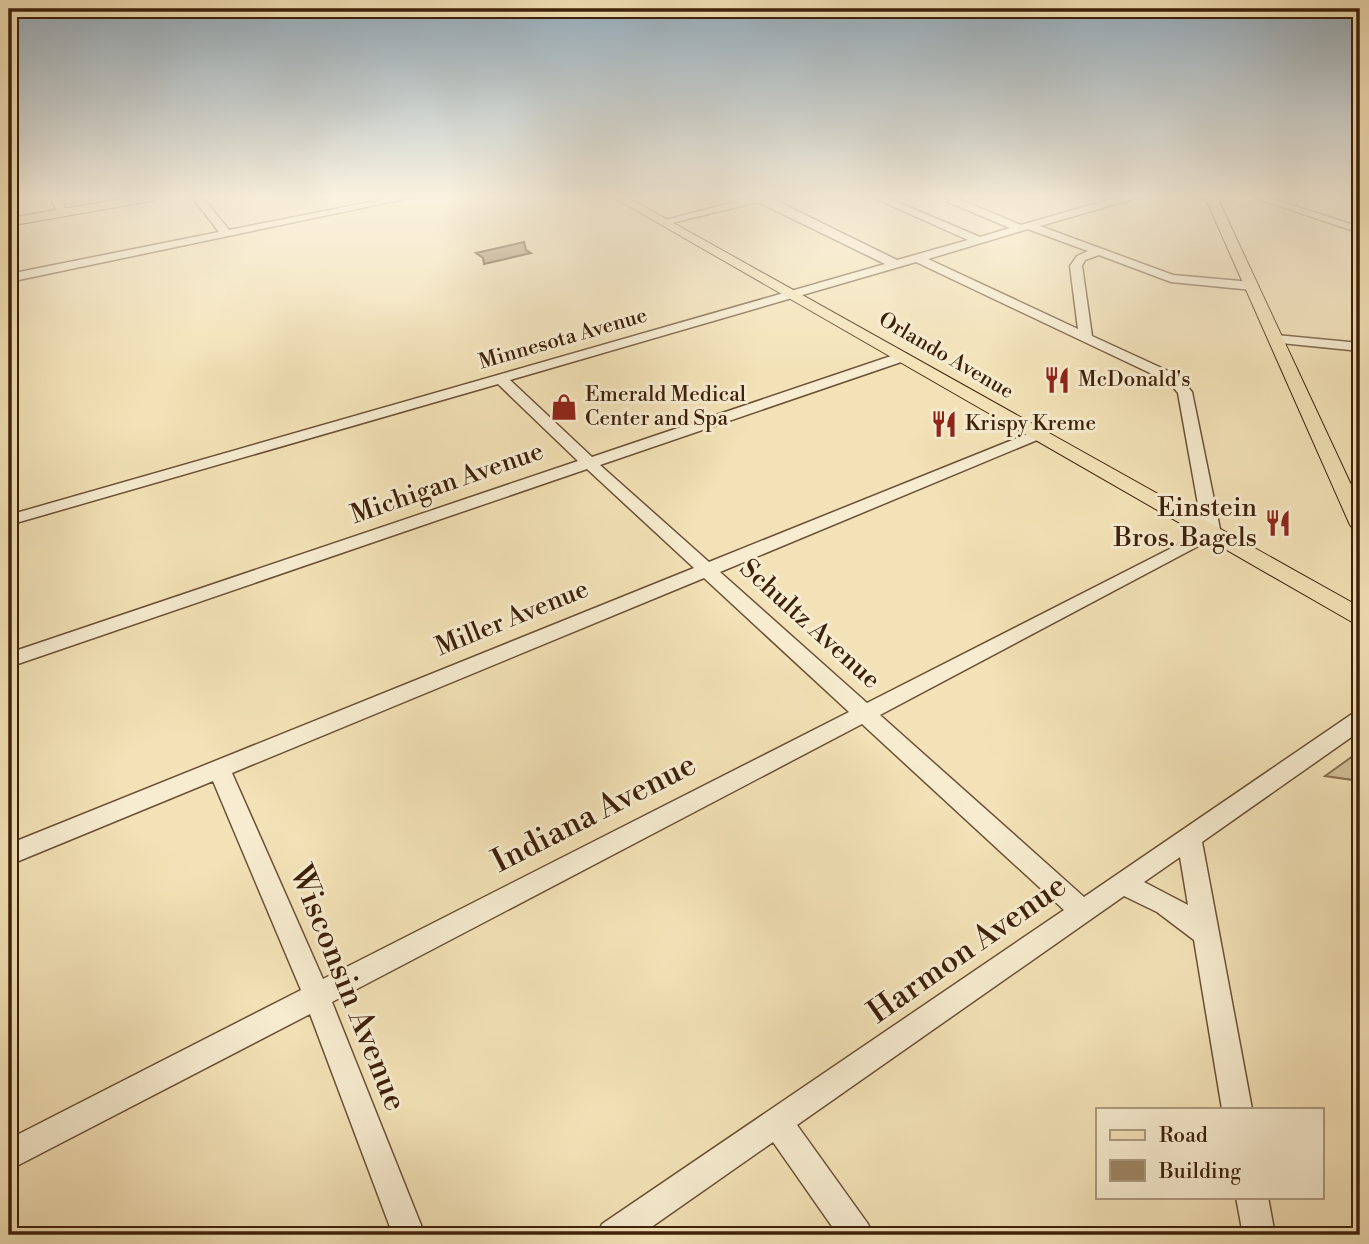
<svg xmlns="http://www.w3.org/2000/svg" width="1369" height="1244" viewBox="0 0 1369 1244" font-family="'Libre Bodoni',serif">
<style>
.green{fill:#d4c19a;stroke:#887052;stroke-width:2}
.building{fill:#9c8564;stroke:#3d200a;stroke-width:2}
.lines{fill:none;stroke-linecap:round;stroke-linejoin:round}
.minor-casing{stroke:#6a5035;stroke-width:3}
.major-casing{stroke:#3d200a;stroke-width:2}
.minor{fill:#f7ecd0;fill-rule:evenodd}
.major{fill:#f3e2b7;fill-rule:evenodd}
.rail{stroke:#3d200a;stroke-width:3.5;stroke-dasharray:7 7;stroke-linecap:butt}
.labels{text-anchor:middle;dominant-baseline:central;stroke-width:6;stroke-linejoin:round;paint-order:stroke}
.far-street-label{font-size:21px;fill:#3d200a;stroke:#f7ecd0}
.far-poi-label{font-size:21px;fill:#3d200a;stroke:#f7ecd0;text-anchor:start}
.street-label{font-size:26px;fill:#3d200a;stroke:#f7ecd0}
.poi-label{font-size:26px;fill:#3d200a;stroke:#f7ecd0;text-anchor:end}
.near-street-label{font-size:32px;fill:#3d200a;stroke:#f7ecd0}
</style>
<rect width="100%" height="100%" fill="#f3e2b7"/>
<filter id="stains"><feTurbulence type="fractalNoise" baseFrequency=".00286" numOctaves="4"/><feColorMatrix values="0 0 0 0 .2 0 0 0 0 .09 0 0 0 0 .02 0 0 0 .5 -.17"/></filter>
<radialGradient id="worn" r=".72"><stop offset=".6" stop-color="#630" stop-opacity="0"/><stop offset="1" stop-color="#630" stop-opacity=".3"/></radialGradient>
<!-- green -->
<path class="green" d="M1360,751V781L1325,776Z"/>
<!-- building -->
<path class="building" d="M524,242L526,250L531,253L484,264L483,258L476,253Z"/>
<g class="lines">
<defs>
<path id="minor" d="M50,197H60L68,213L67,215H59Z
M192,197H202L229,230L396,197H414L9,282V274L219,232Z
M753,197H769L897,260L968,240L872,197H885L980,237L1010,228L948,202V198H956L1021,225L1119,197H1134L1133,199L1040,226L1173,275L1252,282L1258,286L1252,290L1171,282L1099,255L1085,260L1082,266L1092,336L1179,376L1192,392L1221,534L880,715L1084,897L1352,714L1360,712V731L1202,842L1252,1109H1222L1194,940L1157,912L1124,896L797,1125L868,1224L873,1235H838L773,1142L640,1235H597L602,1224L1064,910L862,724L332,1002L425,1235H393L310,1014L9,1170V1139L301,990L213,781L9,865V844L694,568L587,469L9,667V653L578,461L498,384L9,525V515L885,264L758,202L663,225L658,222ZM1028,229L1088,251L1077,256L1070,266L1078,329L928,259ZM916,262L1169,382L1178,393L1203,532L867,703L720,572L1042,438L1045,435L1042,432H1032L709,562L600,465L907,360V354H897L592,457L510,380ZM704,578L849,712L323,979L232,773ZM1180,857L1188,905L1144,882Z
M1252,197H1266L1360,227V233Z
M1276,335L1360,343V351L1271,342V336Z
M1236,1197H1268L1275,1235H1243Z"/>
<path id="major" d="M133,197H157L151,201L9,226V218Z
M613,197H627L1360,607V624L1352,622Z
M1205,197H1217L1360,504V531L1353,529L1350,525Z"/>
</defs>
<!-- minor casing -->
<use href="#minor" class="minor-casing"/>
<!-- major casing -->
<use href="#major" class="major-casing"/>
<!-- minor -->
<use href="#minor" class="minor"/>
<!-- major -->
<use href="#major" class="major"/>
<!-- rail -->
<path class="rail" d="M1356,197L1360,200"/>
</g>
<!-- sky -->
<linearGradient id="sky" x2="0" y2="1"><stop stop-color="#93acbd"/><stop offset="0.53" stop-color="#faf2df"/><stop offset="1" stop-color="#faf2df" stop-opacity="0"/></linearGradient>
<rect width="1369" height="371" fill="url(#sky)"/>
<!-- icons -->
<defs>
<symbol id="restaurant-bare" viewBox="-9 -9 18 18"><path d="M-5-6h1v4h1v-4h1v4h1v-4h1v5L-1.5 .5V6h-2V.5L-5-1ZM5-6V6H3V1.5H1.5Q1.5-4 5-6Z" fill="#8f2418" stroke="#f7ecd0" stroke-width="2.5" paint-order="stroke"/></symbol>
<symbol id="shop-bare" viewBox="-9 -9 18 18"><path d="M-5-2.5h2.3a2.7 3.5 0 0 1 5.4 0H5L5.5 6h-11ZM-1.5-2.5h3a1.5 2.3 0 0 0-3 0Z" fill="#8f2418" stroke="#f7ecd0" stroke-width="2.5" paint-order="stroke"/></symbol>
</defs>
<g fill-rule="evenodd">
<use href="#restaurant-bare" x="1038" y="361" width="38" height="38"/>
<use href="#shop-bare" x="545" y="388" width="38" height="38"/>
<use href="#restaurant-bare" x="925" y="405" width="38" height="38"/>
<use href="#restaurant-bare" x="1259" y="504" width="38" height="38"/>
</g>
<g class="labels">
<!-- far-street labels -->
<g class="far-street-label">
<text transform="translate(563 339) rotate(-16)">Minnesota Avenue</text>
<text transform="translate(946 356) rotate(30)">Orlando Avenue</text>
</g>
<!-- far-poi labels -->
<g class="far-poi-label">
<text x="1078" y="380">McDonald's</text>
<text x="585" y="395">Emerald Medical<tspan x="585" dy="24">Center and Spa</tspan></text>
<text x="965" y="424">Krispy Kreme</text>
</g>
<!-- street labels -->
<g class="street-label">
<text transform="translate(447 483) rotate(-19)">Michigan Avenue</text>
<text transform="translate(512 618) rotate(-22)">Miller Avenue</text>
<text transform="translate(810 624) rotate(42)">Schultz Avenue</text>
</g>
<!-- poi labels -->
<g class="poi-label">
<text x="1257" y="508">Einstein<tspan x="1257" dy="30">Bros. Bagels</tspan></text>
</g>
<!-- near-street labels -->
<g class="near-street-label">
<text transform="translate(594 813) rotate(-27)">Indiana Avenue</text>
<text transform="translate(967 949) rotate(-35)">Harmon Avenue</text>
<text transform="translate(348 988) rotate(68)">Wisconsin Avenue</text>
</g>
</g>
<!-- margin -->
<rect width="1369" height="1244" fill="none" stroke="#f3e2b7" stroke-width="35"/>
<rect x="10" y="10" width="1348" height="1223" fill="none" stroke="#3d200a" stroke-width="3.5"/>
<rect x="18" y="18" width="1334" height="1209" fill="none" stroke="#3d200a" stroke-width="2"/>
<!-- legend -->
<rect x="1096" y="1108" width="228" height="91" fill="#f7ecd0" stroke="#ad9a81" stroke-width="2"/>
<rect x="1110" y="1130" width="35" height="10" fill="#f3e2b7" stroke="#ad9a81" stroke-width="2"/>
<text x="1159" y="1142" font-size="21" fill="#3d200a">Road</text>
<rect x="1110" y="1160" width="35" height="21" fill="#9c8564" stroke="#ad9a81" stroke-width="2"/>
<text x="1159" y="1178" font-size="21" fill="#3d200a">Building</text>
<rect width="100%" height="100%" filter="url(#stains)"/>
<rect width="100%" height="100%" fill="url(#worn)"/>
</svg>
